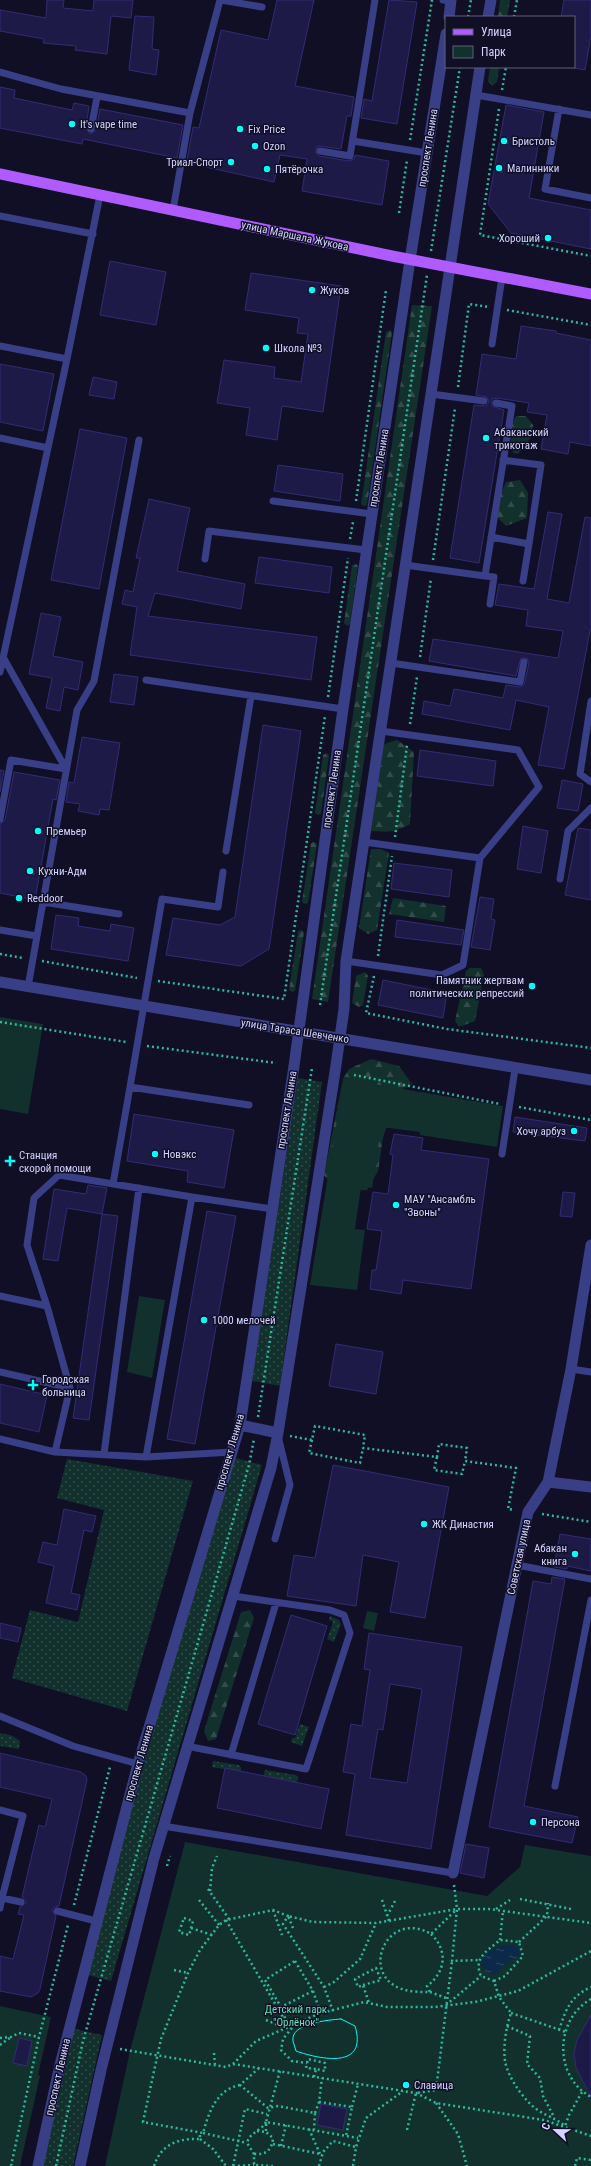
<svg xmlns="http://www.w3.org/2000/svg" width="591" height="2166" viewBox="0 0 591 2166" font-family="'Roboto Condensed',sans-serif">
<style>
.grass{fill:url(#grass-dots)}
.forest{fill:url(#forest-firs)}
.park{fill:#12302c}
.water{fill:url(#water-ripples)}
.building{fill:#1e1a48;stroke:#322c74;fill-rule:evenodd}
.lines{fill:none;stroke-linecap:round;stroke-linejoin:round}
.path{stroke:#2dbaa1;stroke-width:2.5;stroke-dasharray:2 3;stroke-linecap:butt}
.service{stroke:#393f86;stroke-width:7}
.minor{stroke:#393f86;stroke-width:11}
.primary{stroke:#af5bff;stroke-width:11}
.tram{stroke:#00fffb;stroke-width:1}
.poi-dot{fill:#00fffb;stroke:#100f26;stroke-width:1.5}
.labels{text-anchor:middle;dominant-baseline:central;stroke-width:3;stroke-linejoin:round;paint-order:stroke}
.poi-label{font-size:11px;fill:#d4d4ff;stroke:#100f26;text-anchor:start}
.street-label{font-size:11px;fill:#d4d4ff;stroke:#100f26}
.park-label{font-size:11px;fill:#5ee2b1;stroke:#100f26}
</style>
<defs>
<pattern id="grass-dots" width="8" height="8" patternUnits="userSpaceOnUse"><rect width="8" height="8" fill="#12302c"/><path d="M2 2h.1M6 6h.1" fill="none" stroke="#344d4c" stroke-width="1.8" stroke-linecap="round"/></pattern>
<pattern id="forest-firs" width="22" height="20" patternUnits="userSpaceOnUse"><rect width="22" height="20" fill="#12302c"/><path d="M5 1l3.5 6h-7zM16 11l3.5 6h-7z" fill="#344d4c"/></pattern>
<pattern id="water-ripples" width="26" height="14" patternUnits="userSpaceOnUse"><rect width="26" height="14" fill="#0b2949"/><path d="M2 4q2-2 4 0t4 0M15 11q2-2 4 0t4 0" fill="none" stroke="#2e4764"/></pattern>
</defs>
<rect width="100%" height="100%" fill="#100f26"/>
<!-- grass -->
<path class="grass" d="M298,1078L322,1082L280,1386L252,1381Z
M232,1457L262,1465L111,1981L84,1974Z
M67,1459L193,1481L127,1711L12,1678L30,1610L78,1622L104,1510L57,1498Z
M330,1616L339,1620L341,1624L334,1642L327,1639L333,1622L329,1620Z
M300,1724L309,1727L302,1746L291,1742L292,1738H295Z
M0,1733L13,1736L20,1741L19,1749L0,1746Z
M213,1761L239,1765L241,1768V1772L212,1767Z
M265,1770L296,1775L298,1777L297,1783L263,1776Z
M71,2028L102,2035L73,2166H41Z"/>
<!-- forest -->
<path class="forest" d="M500,0H510L507,17H498Z
M490,67H499L497,82L492,86L488,81Z
M412,305L432,306L328,1002L312,999Z
M390,330L392,332L367,505L364,506L361,504L386,332Z
M516,416H526L533,425L532,436L518,454L513,453C510,441 509,426 516,416Z
M520,480L528,493L527,518L506,526L497,517L501,493L506,482Z
M356,564L358,566L350,624L347,626L344,623L352,565Z
M397,740L414,752L410,824C396,833 386,832 371,831L384,744Z
M327,753L329,755L321,814L318,815L315,813L323,755Z
M314,842L317,844L308,903L305,904L302,902L311,843Z
M371,849H381L389,853L377,930L368,934L359,928Z
M393,898L446,906L444,922L389,914Z
M301,930L304,932L295,991L292,992L289,990L298,931Z
M470,968H481L484,975L475,1021L459,1027L455,1021L466,971Z
M365,972L368,976L363,1005L359,1007L352,1003L356,976Z
M371,1059L399,1066L412,1084L391,1095L389,1119L383,1138L378,1171L367,1190C347,1191 337,1192 324,1175L343,1079L349,1069Z
M250,1610L254,1618L216,1739L208,1741L204,1731L241,1612Z"/>
<!-- park -->
<path class="park" d="M0,1017L43,1024L28,1114L0,1109Z
M344,1079L503,1106L497,1147L420,1135V1132L381,1127L372,1188L361,1187L355,1229L365,1230L357,1290L310,1285Z
M139,1296L165,1300L152,1378L127,1372Z
M367,1611L378,1613L374,1631L363,1628Z
M185,1842L487,1896L520,1867L525,1845L591,1856V2166H105L130,2051Z
M0,2006L51,2017L38,2075L40,2076L20,2166H0Z"/>
<!-- water -->
<path class="water" d="M503,1945H513L519,1948V1956C515,1960 510,1960 506,1963C502,1966 501,1972 495,1974C485,1976 478,1963 484,1956C489,1950 497,1948 503,1945Z"/>
<!-- building -->
<path class="building" d="M47,0H64L63,8L93,11L94,0H133L131,18L111,16L107,54L75,50L76,46L43,43L44,39L0,31V10L46,18Z
M277,0H314L295,86L354,97L351,116H347L341,149L319,146L316,148V153L319,156L349,161L354,159L355,155L389,161L382,205L302,191L307,159L280,155L274,182L192,164V161L187,160L193,127L199,128L221,30L268,40Z
M389,0L417,2L397,124L361,118L364,99L372,101Z
M564,0H591V36L585,70L574,68V17H561Z
M135,16L154,17L152,49L159,50L156,75L129,70Z
M0,87L15,90L14,98L72,110L74,103L89,106L86,128L90,134L96,130L100,109L183,125L177,158L83,139L82,144L0,128Z
M506,105L544,112L529,198L591,210V249L511,233L488,204Z
M110,261L166,272L156,325L100,315Z
M251,273L341,286L323,412L282,406L277,440L246,435L250,408L217,403L224,360L275,367L274,378L301,382L308,334L297,333L299,318L245,310Z
M521,326L556,331V333L591,340V446L570,442L568,454L541,449L547,415L527,412L529,403L497,398L492,399V406L504,410L479,563L450,558L474,405L486,406L489,402L487,397L476,395L482,354L516,359Z
M0,364L54,374L43,431L0,422Z
M93,377L117,382L114,399L89,395Z
M80,429L127,438L99,589L51,580Z
M278,465L343,474L340,501L274,491Z
M149,499L190,508L177,571L245,584L241,609L155,593L148,616L317,637L311,680L130,655L137,607L122,604L125,590L133,592L140,558H136Z
M548,512L562,514L547,599L569,603L585,517L591,518V626L564,769L538,765L549,707L516,700L510,730L422,714L424,701L450,706L454,689L503,698L506,685L520,687L524,685L529,663L527,658H521L516,676L429,661L433,639L558,658L563,631L526,626L528,610L495,605L499,584L534,589Z
M259,557L332,567L329,593L255,583Z
M41,613L61,617L53,656L83,662L78,690L64,687L60,711L46,708L52,678L29,674Z
M114,674L138,677L134,705L110,702Z
M263,725L301,731L269,949L241,966L166,955L173,918L220,925L235,917Z
M82,737L120,743L109,810L100,809L99,815L78,811L80,804L66,802L69,782L74,783Z
M420,750L496,761L493,786L417,776Z
M0,770L4,771L0,792Z
M14,772L60,780L56,800L53,799L35,900L0,893V824L5,820Z
M562,780L583,784L578,811L557,808Z
M523,826L548,831L541,873L517,869Z
M578,828L591,830V900L565,895Z
M394,863L452,870L449,897L391,889Z
M480,897L494,899L491,919L495,920L490,950L471,947Z
M56,915L79,918L78,926L110,931L111,924L134,928L128,961L51,949Z
M397,920L464,930L461,945L395,937Z
M383,980L447,993L443,1018L378,1005Z
M134,1114L234,1130L224,1188L187,1182L188,1171L127,1161Z
M515,1117L587,1128L585,1141L513,1132Z
M394,1134L423,1138L421,1150L489,1159L471,1289L403,1280L401,1294L370,1289L372,1270H376L382,1231L367,1229L373,1192L388,1194L393,1155L390,1154Z
M88,1185L107,1188L102,1214L67,1208L58,1261L43,1259L54,1189L86,1194Z
M563,1192L575,1193L572,1217L560,1216Z
M207,1211L236,1216L195,1444L167,1439Z
M102,1214L118,1216L89,1420L73,1418Z
M336,1344L383,1352L376,1394L329,1386Z
M0,1384L47,1395L39,1432L0,1423Z
M333,1465L449,1487L425,1618L390,1612L399,1562L363,1555L356,1606L287,1596L294,1555L315,1558Z
M64,1509L96,1516L92,1532L84,1530L71,1593L80,1595L77,1610L46,1603L54,1566L38,1562L43,1542L57,1545Z
M560,1534L591,1539V1571L567,1566V1569L554,1567Z
M552,1577L565,1579L524,1806L578,1817L572,1843L489,1827L533,1581L551,1584Z
M291,1615L327,1626L295,1735L258,1724Z
M0,1623L21,1628L18,1642L0,1638Z
M369,1633L462,1647L431,1849L346,1835L355,1774L343,1772L351,1724L362,1726L370,1670L364,1669ZM390,1684L422,1689L407,1783L370,1778L378,1729L383,1730Z
M0,1753L81,1772L86,1776L87,1780L59,1906L54,1907L52,1910L56,1916L40,1989L38,1993L31,1997L0,1991V1956L13,1959L24,1915L18,1914L20,1907L26,1903V1900L22,1897L39,1825L45,1827L52,1799L0,1787Z
M225,1768L329,1789L321,1829L217,1808Z
M466,1844L489,1848L484,1878L460,1873Z
M591,2015V2097L576,2068L574,2053L577,2040Z
M19,2038L32,2041L27,2066L13,2063Z
M321,2104L347,2109L343,2130L317,2125Z"/>
<g class="lines">
<!-- path -->
<path class="path" d="M468,17L471,0
M514,17L517,0
M502,90L506,67
M499,109L480,235L591,256
M410,140L432,0
M399,213L407,160
M431,251L460,67
M507,310L591,325
M458,387L469,304L488,307
M356,501L386,290
M350,539L353,522
M433,560L455,408
M420,657L431,578
M328,697L348,558
M410,724L417,677
M395,837L407,745
M0,954L23,958
M378,956L392,856
M42,961L137,978
M374,976L366,1013L447,1029L591,1048
M158,981L284,999L325,716
M320,1005L427,275
M0,1022L126,1042
M147,1046L276,1063
M354,1075L500,1104
M519,1107L591,1120
M258,1417L312,1068
M290,1436L312,1440L315,1426L365,1435L363,1448L437,1457L439,1444L467,1448L465,1461L516,1468L508,1509L515,1510
M312,1440L309,1453L360,1463L363,1448
M437,1457L434,1470L462,1474L465,1461
M542,1514L591,1522
M167,1866L170,1856
M454,1885L457,1909L452,1961L479,1960
M208,1889L229,1919
M210,1891L212,1868L217,1856
M520,1899L571,1909
M199,1900L219,1925
M382,1900L389,1921
M74,1905L110,1767
M496,1909L510,1900
M273,1910L282,1935
M387,1916L395,1901
M184,1918L193,1921L189,1935L179,1932Z
M226,1920L288,2026
M191,1928L212,1935
M293,1928L288,1916L313,1922L376,1923L457,1909H489L591,1923
M431,1934C448,1950 446,1972 427,1986L430,1992C420,1992 409,1992 399,1988C360,1971 388,1909 431,1934L456,1910
M500,1940L503,1910
M519,1942L547,1916L548,1903
M295,1961L313,1991L281,2007L265,1980Z
M174,1970L188,1973
M494,1981L505,1976L523,1956L519,1942L500,1940C487,1951 473,1958 481,1976L494,1981L499,1997L511,2013C506,2027 503,2046 505,2061C508,2078 525,2102 539,2111C549,2117 555,2118 565,2126L569,2115L582,2092
M363,1985L381,1980L376,1968L355,1979L358,1987L363,1985L369,2003
M324,1987L334,1982L360,1959L376,1923
M313,1991L321,2014
M430,1992L446,1998
M591,1999C554,2020 554,2077 591,2097
M446,2005L481,1976
M281,2007L286,2021
M511,2013L566,2032
M266,2020L285,2028
M295,2024L283,2039L281,2050L292,2061L307,2063
M507,2026L530,2036L527,2064L540,2078L543,2096L554,2117
M559,2030C566,2009 570,1997 591,1987
M0,2038L11,2037L19,2033L39,2037
M0,2045L11,2037
M120,2049L226,2067L233,2064L256,2041L318,2014L364,2002L387,2007H435L475,2002L518,1991L591,1951
M214,2053L215,2065
M233,2064L416,2093L436,2103L544,2120L591,2136
M259,2068L240,2085L268,2108L278,2106L315,2113L314,2130
M280,2071L266,2122L358,2138
M314,2077L316,2069L325,2071V2063L308,2059L306,2068L316,2069
M240,2085C216,2090 209,2112 203,2133L143,2122L161,2039L188,1973L200,1950L219,1925L226,1920L273,1910L288,1916L283,1924L324,1987L333,2011
M319,2102L352,2107L346,2136
M436,2103L458,2134L467,2166
M352,2107L358,2084
M315,2113L319,2102L322,2078
M266,2122C260,2132 250,2132 247,2143L254,2154V2165L273,2166
M309,2129L320,2154
M407,2130L416,2093L436,2090L452,1961
M257,2131L266,2132V2122
M203,2133L247,2143
M200,2139L213,2149L226,2166
M273,2144L320,2154
M281,2146L286,2125
M254,2154C266,2155 272,2150 273,2138L266,2132
M11,2166L39,2037L68,1925
M56,2166L83,2041L249,1465L254,1439
M154,2166C161,2144 179,2138 200,2139V2133
M233,2166L245,2109L267,2114
M233,2166L254,2165
M319,2166L323,2152L333,2141L356,2147
M353,2166L356,2147L366,2118L403,2091
M575,2166L577,2158L591,2160"/>
<!-- service -->
<path class="service" d="M221,0L262,7
M443,0L451,1
M0,72L61,89L190,113
M476,95L591,115
M559,109L545,189L591,198
M91,129L97,97
M353,141L427,153
M320,151L350,156L375,0
M173,210L190,113L220,0
M0,216L93,234
M492,344L502,277
M0,346L67,359L100,195
M431,394L484,401
M0,438L48,448
M273,501L372,514
M491,537L529,544L541,465L503,460
M205,559L209,531L366,550
M405,565L485,576L512,406L496,403
M485,576L494,577L490,604
M523,581L529,544
M3,657L66,769
M391,663L520,682L524,662
M0,672L67,359
M146,680L343,709
M591,701L580,774L591,782
M381,731L518,750L539,787L480,858
M0,819L11,760L66,769
M226,851L251,696
M223,872L218,907L162,899L130,1087L249,1105
M560,879L568,831L591,808
M43,902L119,914
M0,930L37,936
M346,961L442,975L463,965L480,858L364,842
M28,987L77,710L94,681L139,440
M502,1154L515,1069
M113,1184L130,1087
M0,1296L47,1306L70,1388L55,1452
M47,1306L27,1245L34,1198L59,1175L192,1197
M571,1369L591,1372
M0,1372L70,1388
M0,1439L55,1452L146,1457L232,1452
M104,1454L139,1188
M146,1457L192,1197L272,1209
M275,1539L290,1485L279,1440
M517,1565L591,1579
M0,1716L73,1746L138,1764
M186,1746L306,1769L350,1633L344,1615L330,1610L233,1596
M231,1755L276,1603
M555,1786L591,1600
M0,1810L23,1816L2,1898
M163,1826L453,1873
M0,1908L2,1898L21,1902
M57,1911L96,1921"/>
<!-- minor -->
<path class="minor" d="M449,17L451,0
M488,17L491,0
M0,982L591,1080
M240,1425L278,1433
M548,1482L591,1487
M453,1873L528,1512L548,1482L571,1369L591,1245
M38,2166L60,2065L138,1764L240,1425L294,1066L343,709L410,260L446,34
M80,2166L101,2070L154,1858L271,1468L278,1433L335,1072L344,1009L346,961L480,67"/>
<!-- primary -->
<path class="primary" d="M0,174L392,256L591,294"/>
<!-- tram -->
<path class="tram" d="M341,2019L355,2026C368,2069 322,2060 296,2051C295,2048 294,2044 293,2041C290,2023 329,2020 341,2019Z"/>
</g>
<!-- markers -->
<g class="poi-dot">
<circle cx="72" cy="124" r="4"/>
<circle cx="240" cy="129" r="4"/>
<circle cx="504" cy="141" r="4"/>
<circle cx="255" cy="146" r="4"/>
<circle cx="231" cy="162" r="4"/>
<circle cx="499" cy="168" r="4"/>
<circle cx="267" cy="169" r="4"/>
<circle cx="548" cy="238" r="4"/>
<circle cx="312" cy="290" r="4"/>
<circle cx="266" cy="348" r="4"/>
<circle cx="486" cy="438" r="4"/>
<circle cx="38" cy="831" r="4"/>
<circle cx="30" cy="871" r="4"/>
<circle cx="19" cy="898" r="4"/>
<circle cx="532" cy="986" r="4"/>
<circle cx="574" cy="1131" r="4"/>
<circle cx="155" cy="1154" r="4"/>
<path d="M8 1155h4v4h4v4h-4v4h-4v-4h-4v-4h4z"/>
<circle cx="396" cy="1205" r="4"/>
<circle cx="204" cy="1320" r="4"/>
<path d="M31 1379h4v4h4v4h-4v4h-4v-4h-4v-4h4z"/>
<circle cx="424" cy="1524" r="4"/>
<circle cx="575" cy="1554" r="4"/>
<circle cx="533" cy="1822" r="4"/>
<circle cx="406" cy="2085" r="4"/>
</g>
<g class="labels">
<!-- poi labels -->
<g class="poi-label">
<text x="80" y="124">It's vape time</text>
<text x="248" y="129">Fix Price</text>
<text x="512" y="141">Бристоль</text>
<text x="263" y="146">Ozon</text>
<text x="223" y="162" text-anchor="end">Триал-Спорт</text>
<text x="507" y="168">Малинники</text>
<text x="275" y="169">Пятёрочка</text>
<text x="540" y="238" text-anchor="end">Хороший</text>
<text x="320" y="290">Жуков</text>
<text x="274" y="348">Школа №3</text>
<text x="494" y="432">Абаканский<tspan x="494" dy="13">трикотаж</tspan></text>
<text x="46" y="831">Премьер</text>
<text x="38" y="871">Кухни-Адм</text>
<text x="27" y="898">Reddoor</text>
<text x="524" y="980" text-anchor="end">Памятник жертвам<tspan x="524" dy="13">политических репрессий</tspan></text>
<text x="566" y="1131" text-anchor="end">Хочу арбуз</text>
<text x="163" y="1154">Новэкс</text>
<text x="19" y="1155">Станция<tspan x="19" dy="13">скорой помощи</tspan></text>
<text x="404" y="1199">МАУ "Ансамбль<tspan x="404" dy="13">"Звоны"</tspan></text>
<text x="212" y="1320">1000 мелочей</text>
<text x="42" y="1379">Городская<tspan x="42" dy="13">больница</tspan></text>
<text x="432" y="1524">ЖК Династия</text>
<text x="567" y="1548" text-anchor="end">Абакан<tspan x="567" dy="13">книга</tspan></text>
<text x="541" y="1822">Персона</text>
<text x="414" y="2085">Славица</text>
</g>
<!-- street labels -->
<g class="street-label">
<text transform="translate(428 148) rotate(-81)">проспект Ленина</text>
<text transform="translate(295 236) rotate(12)">улица Маршала Жукова</text>
<text transform="translate(379 468) rotate(-81)">проспект Ленина</text>
<text transform="translate(332 789) rotate(-82)">проспект Ленина</text>
<text transform="translate(295 1031) rotate(9)">улица Тараса Шевченко</text>
<text transform="translate(287 1110) rotate(-81)">проспект Ленина</text>
<text transform="translate(230 1452) rotate(-74)">проспект Ленина</text>
<text transform="translate(519 1557) rotate(-78)">Советская улица</text>
<text transform="translate(139 1763) rotate(-74)">проспект Ленина</text>
<text transform="translate(58 2077) rotate(-77)">проспект Ленина</text>
</g>
<!-- park labels -->
<g class="park-label">
<text x="296" y="2009">Детский парк<tspan x="296" dy="13">"Орлёнок"</tspan></text>
</g>
</g>
<!-- legend -->
<rect x="445" y="16" width="130" height="52" fill="#100f26" stroke="#5e5e7d"/>
<rect x="453" y="29" width="20" height="6" fill="#af5bff" stroke="#5e5e7d"/>
<text x="481" y="36" font-size="12" fill="#d4d4ff">Улица</text>
<rect x="453" y="46" width="20" height="12" fill="#12302c" stroke="#5e5e7d"/>
<text x="481" y="56" font-size="12" fill="#d4d4ff">Парк</text>
<!-- north arrow -->
<g transform="translate(555 2130) rotate(292)" stroke="#100f26" stroke-width="3" paint-order="stroke">
<path d="M0-3L7 15L0 10L-7 15Z" fill="#d4d4ff"/>
<text y="-6" font-size="11" font-weight="bold" text-anchor="middle" fill="#d4d4ff">С</text>
</g>
</svg>
